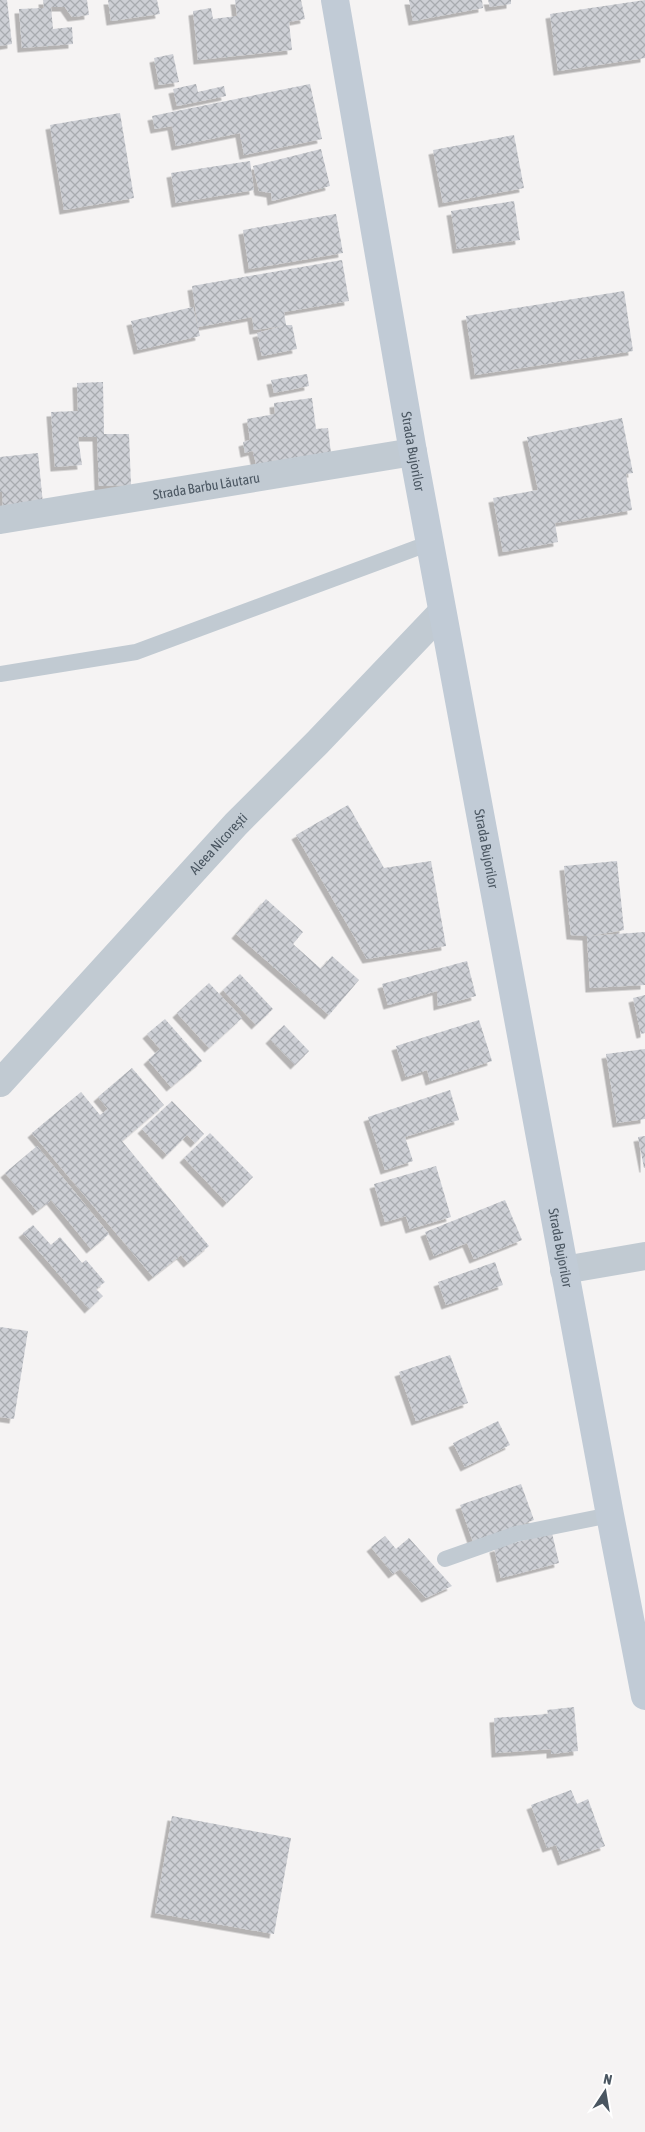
<svg xmlns="http://www.w3.org/2000/svg" width="645" height="2132" viewBox="0 0 645 2132" font-family="'Asap Condensed',sans-serif">
<style>
.building{fill:url(#building-cross-hatch);filter:url(#shadow)}
.lines{fill:none;stroke-linecap:round;stroke-linejoin:round}
.lane{stroke:#c1cad2;stroke-width:16}
.street{stroke:#c1cad2;stroke-width:28}
.secondary{stroke:#c1cbd6;stroke-width:28}
.labels{text-anchor:middle;dominant-baseline:central;stroke-width:4;stroke-linejoin:round;paint-order:stroke}
.street-label{font-size:14px;fill:#4a5661;stroke:#fff}
</style>
<defs>
<pattern id="building-cross-hatch" width="8" height="8" patternUnits="userSpaceOnUse" patternTransform="scale(1.25)"><rect width="8" height="8" fill="#cdcfd5"/><path d="M0 0l8 8M0 8l8-8" fill="none" stroke="#a8abb0"/></pattern>
<filter id="shadow"><feDropShadow dx="-4.5" dy="4.5" stdDeviation="0" flood-color="#0004"/></filter>
</defs>
<rect width="100%" height="100%" fill="#f5f3f3"/>
<!-- building -->
<path class="building" d="M0,0H7L12,44L0,46Z
M43,0H87L89,15L72,17L65,7H51L53,29L72,27L73,44L22,48L19,9L44,8Z
M108,0H157L160,14L111,21Z
M235,0H301L305,19L289,22L292,50L198,60L193,11L211,8L213,19L237,16Z
M409,0H482L483,8L413,21Z
M488,0H511V4L490,7Z
M645,0V58L558,71L550,14Z
M173,54L179,82L159,85L154,58Z
M196,84L198,92L224,86L226,96L177,106L173,89Z
M310,84L322,139L244,155L240,133L176,146L172,126L155,129L152,116Z
M120,113L134,198L64,210L50,125Z
M514,135L524,188L443,203L433,150Z
M321,149L330,186L272,201L271,193L259,191L253,166Z
M250,161L254,190L176,203L171,173Z
M514,201L520,240L457,249L451,211Z
M336,214L343,253L249,269L243,230Z
M342,260L349,301L284,312L286,325H292L297,349L262,356L257,333L283,326L254,330L252,317L198,327L192,286Z
M624,291L633,351L475,375L466,316Z
M193,307L200,336L138,350L131,321Z
M307,374L309,386L274,393L271,380Z
M103,382L104,434H129L131,485L99,486L97,437H78L82,465L55,467L51,412L78,411L77,383Z
M312,398L316,429L328,428L332,462L258,473L253,451L245,453L243,442L250,440L247,419L275,414L274,403Z
M622,418L633,473L626,474L632,510L555,523L558,542L503,552L493,498L538,490L527,437Z
M38,453L43,504L3,509L2,492H0V457Z
M348,805L384,868L431,861L446,946L367,959L296,835Z
M617,861L624,930L590,936L645,932V985L590,988L587,936L571,935L564,866Z
M266,899L303,932L293,944L321,969L332,956L359,980L329,1015L236,934Z
M467,961L476,996L438,1006L437,991L388,1005L382,984Z
M240,974L273,1009L256,1025L223,990Z
M209,983L242,1018L209,1048L177,1013Z
M645,995V1033L641,1034L633,998Z
M165,1019L202,1061L171,1087L148,1060L160,1049L147,1034Z
M479,1020L492,1061L430,1081L427,1070L406,1077L396,1046Z
M284,1025L309,1051L295,1065L270,1039Z
M645,1049V1119L617,1123L606,1054Z
M132,1068L164,1105L122,1141L209,1246L188,1263L181,1255L153,1277L32,1133L81,1092L100,1115L108,1109L98,1097Z
M450,1090L459,1120L405,1137L413,1161L385,1170L368,1117Z
M172,1101L204,1134L195,1143L187,1135L167,1155L142,1129Z
M210,1133L253,1177L227,1203L184,1158Z
M645,1136V1168H644L638,1137Z
M37,1146L109,1234L91,1249L51,1200L37,1211L5,1173Z
M436,1166L451,1217L410,1229L406,1216L385,1222L374,1184Z
M505,1200L522,1240L474,1259L467,1243L434,1256L425,1232Z
M33,1225L51,1245L60,1237L82,1263L86,1260L105,1282L96,1289L103,1296L89,1309L23,1233Z
M495,1262L503,1285L446,1305L438,1282Z
M0,1327L28,1331L14,1419L0,1417Z
M450,1355L468,1403L416,1421L399,1372Z
M498,1421L510,1445L465,1467L453,1443Z
M521,1484L534,1520L473,1542L460,1505Z
M552,1533L559,1563L501,1578L494,1548Z
M385,1536L396,1549L409,1538L452,1586L426,1598L400,1569L393,1574L371,1547Z
M574,1707L578,1751L551,1754V1749L496,1753L494,1718L548,1714L547,1710Z
M571,1790L577,1804L588,1799L605,1846L562,1861L556,1845L547,1848L531,1805Z
M172,1816L291,1838L274,1934L155,1913Z"/>
<g class="lines">
<!-- lane -->
<path class="lane" d="M0,674L136,652L430,543
M445,1559L516,1534L610,1515"/>
<!-- street -->
<g class="street">
<path id="s1" d="M0,520L413,452"/>
<path id="s2" d="M0,1083L236,824L317,743L442,612"/>
<path d="M564,1270L645,1256"/>
</g>
<!-- secondary -->
<path class="secondary" id="s3" d="M335,0L413,452L610,1515L645,1696"/>
</g>
<g class="labels">
<!-- street labels -->
<g class="street-label">
<text stroke="none"><textPath href="#s3" startOffset="458">Strada Bujorilor</textPath></text>
<text stroke="none"><textPath href="#s1" startOffset="209">Strada Barbu Lăutaru</textPath></text>
<text stroke="none"><textPath href="#s2" startOffset="324">Aleea Nicorești</textPath></text>
<text stroke="none"><textPath href="#s3" startOffset="862">Strada Bujorilor</textPath></text>
<text stroke="none"><textPath href="#s3" startOffset="1268">Strada Bujorilor</textPath></text>
</g>
</g>
<!-- north arrow -->
<g transform="translate(605 2092) rotate(12)" stroke="#ffffff" stroke-width="4" paint-order="stroke">
<path d="M0-4L9 19L0 12L-9 19Z" fill="#4a5661"/>
<text y="-8" font-size="14" font-weight="bold" text-anchor="middle" fill="#4a5661">N</text>
</g>
</svg>
